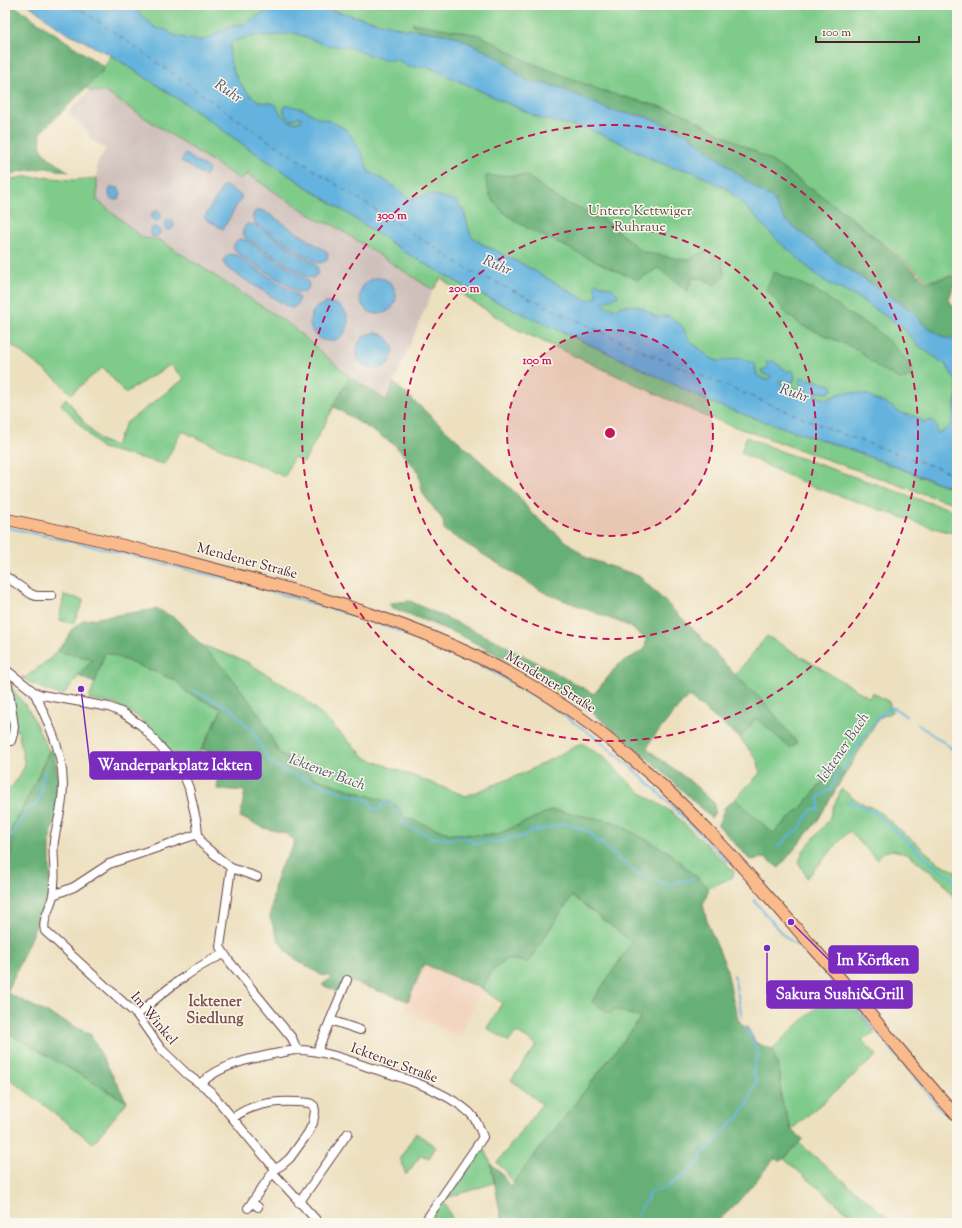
<svg xmlns="http://www.w3.org/2000/svg" width="962" height="1228" viewBox="0 0 962 1228" font-family="'Sorts Mill Goudy',serif">
<style>
.built{fill:#f3d4bf}
.industrial{fill:#cfc0bb}
.green{fill:#7ecb8a;stroke:#64755a}
.forest{fill:#66af76;stroke:#586750}
.water{fill:#64b3de;stroke:#576984}
.lines{fill:none;stroke-linecap:round;stroke-linejoin:round}
.stream{stroke:#64b3de;stroke-width:2}
.ferry{stroke:#53536a;stroke-width:1;stroke-dasharray:5 4;stroke-linecap:butt}
.minor-casing{stroke:#623c41;stroke-width:10}
.major-casing{stroke:#623c41;stroke-width:13}
.minor{stroke:#fff;stroke-width:8}
.major{stroke:#fabb8c;stroke-width:11}
.ring{fill:none;stroke:#c2185b;stroke-width:2;stroke-dasharray:7 5}
.labels{text-anchor:middle;dominant-baseline:central;stroke-width:3;stroke-linejoin:round;paint-order:stroke}
.park-label{font-size:14px;fill:#5a5348;stroke:#fbf7ec}
.street-label{font-size:14px;fill:#4a1f2b;stroke:#fbf7ec}
.water-label{font-size:15px;font-style:italic;fill:#53536a;stroke:#fbf7ec}
.neighbourhood-label{font-size:15px;font-weight:bold;fill:#81544d;stroke:#fbf7ec}
.centre{fill:#c2185b;stroke:#fbf7ec;stroke-width:2}
.ring-label{font-size:12px;text-anchor:middle;font-weight:bold;fill:#c2185b;stroke:#fbf7ec;stroke-width:3;stroke-linejoin:round;paint-order:stroke}
.leader{fill:none;stroke:#7b2cbf;stroke-width:1.5}
.callout-dot{fill:#7b2cbf;stroke:#fbf7ec;stroke-width:1.5}
.callout{fill:#7b2cbf;stroke:#7b2cbf;stroke-width:1.5}
.callout-label{font-size:15px;text-anchor:middle;font-weight:bold;fill:#fff}
</style>
<rect width="100%" height="100%" fill="#fbf7ec"/>
<filter id="ink" filterUnits="userSpaceOnUse"><feTurbulence type="fractalNoise" baseFrequency=".025" numOctaves="2"/><feDisplacementMap in="SourceGraphic" scale="8" xChannelSelector="R" yChannelSelector="G"/><feConvolveMatrix kernelMatrix="1 2 1 2 8 2 1 2 1" color-interpolation-filters="sRGB"/></filter>
<filter id="wash" filterUnits="userSpaceOnUse"><feTurbulence type="fractalNoise" baseFrequency=".012" numOctaves="4" result="noise"/><feDisplacementMap in="SourceGraphic" scale="16" xChannelSelector="R" yChannelSelector="G"/><feGaussianBlur stdDeviation="0.9" result="paint"/><feColorMatrix in="noise" values="0 0 0 0 0 0 0 0 0 0 0 0 0 0 0 0 0 1.4 0 .05"/><feComposite in="paint" operator="in"/></filter>
<g filter="url(#wash)">
<rect width="100%" height="100%" fill="#ede0bf"/>
<!-- built -->
<path class="built" d="M424,964L482,989L469,1016L461,1038L405,1010Z"/>
<!-- industrial -->
<path class="industrial" d="M90,91L105,92L240,180L247,173L320,221L333,225L433,290L386,401L350,377L289,324L160,240L143,238L97,200V164L106,149L89,138L88,131L68,113Z"/>
<!-- green -->
<path class="green" d="M103,5H957V262L952,276L929,281L844,212L767,158L957,321V465L595,324Z
M111,55L198,112L248,148L410,255L471,290L604,351L898,468L949,487L953,485L957,486V504L927,495L702,415L514,328L463,295L441,278L433,290L333,225L320,221L247,174L241,180L105,92L90,91L86,88L101,73Z
M23,177H44L71,180L97,178V200L143,238L160,240L289,324L350,377L304,462L293,457L285,477L182,431L164,464L101,448L61,404L66,398L83,421L100,440L115,446L126,423L184,379L170,365L125,393L103,367L71,394L56,379L5,340V181Z
M746,437L783,452L927,502L957,511V534L930,527L808,485L741,453Z
M64,595L84,600L73,624L59,620Z
M767,636L870,698L872,692L889,702L892,712L879,718L845,774L836,765L802,807L773,833L735,799L760,773L758,761L740,738L756,718L790,747L797,743L766,704L735,675Z
M199,644L245,661L302,696L366,758L466,796L524,773L582,743L608,761L637,790L673,813L734,871L733,877L709,888L667,851L614,822L552,810L496,835L451,834L404,817L397,806L385,801L317,779L279,753L261,717L230,675Z
M56,651L93,659L63,695C46,691 36,687 21,677H26L51,658Z
M105,652L177,681L186,692L222,709L197,758L173,754L137,716L114,704L89,700Z
M5,679L29,710L49,751L30,794L12,826L11,858L5,864V789L12,787L25,766L18,730L11,731L5,734Z
M842,789L854,799L878,811L939,863L957,872V902L942,881L909,855L893,850L883,852L877,860L849,831L807,878L799,863L803,851L829,820L833,807Z
M572,896L633,942L592,1001L641,1018L513,1184L506,1171L497,1163L542,1104L511,1080L537,1045L516,1032L509,1042L487,1028L502,1003L482,989L491,972L507,959L528,962Z
M831,982L875,1032L862,1040L877,1055L791,1130L781,1098L780,1074L772,1049L823,1001L818,995Z
M5,1031L127,1102L93,1143L5,1075Z
M416,1133L436,1147L429,1158L421,1155L406,1175L400,1158Z
M799,1143L894,1223H860L784,1159Z
M480,1147L484,1148L491,1164L494,1183L443,1199L454,1223H427Z"/>
<!-- forest -->
<path class="forest" d="M5,5H13L104,67L101,73L41,132C41,138 40,144 41,148C44,156 62,167 69,172L46,168L21,171L5,176Z
M412,23L480,35L529,62L603,91L680,112L767,158L844,212L927,282L952,276L956,277L949,300L957,311V341L943,337L924,325L913,312L883,291L843,266L812,241L785,220L771,196L766,195L754,187L689,135L647,117L609,110L559,87L526,80L497,57L455,36L418,30Z
M526,175L558,199L603,219L643,252L686,260L707,251L722,259L725,277L714,285L702,278H693L687,291L658,268L638,280C611,269 586,257 560,244C539,234 508,221 494,202C488,194 486,185 486,176Z
M774,272L817,291L852,316L875,329L894,346L913,368L911,377L901,380L879,368L856,349L801,325L788,315L766,289Z
M350,377L386,400L394,383L517,494L532,514L587,558L639,576L697,633L735,675L766,704L797,743L790,748L756,718L740,738L688,696L651,740L647,749L690,781L714,803L715,812L711,818L660,769L593,713L528,671L460,635L391,607L390,603L410,601L501,643L594,694L618,665L645,649L646,639L629,626L545,593L444,530L443,520L423,494L418,472L395,445L333,406Z
M157,609L175,618L230,675L261,717L279,753L317,779L385,801L397,806L404,817L451,834L496,835L552,810L614,822L667,851L709,888L703,905L708,925L726,966L733,1000L738,1019L743,1026L747,1027L756,1043L772,1049L780,1074L781,1098L791,1129L803,1139L780,1162L775,1158L737,1203L716,1223H502L491,1164L501,1173L510,1187L641,1018L614,1009L610,1014L592,1002L632,942L572,896L528,962L507,959L491,972L482,989L424,964L408,1001L344,979L337,996L334,990L322,985L332,977L321,975L291,956L280,943L270,918L275,883L280,868L294,845V839L284,833L264,828L240,817L245,791L217,789L220,758L202,749L222,709L186,692L177,681L105,652L95,683L78,676L93,659L56,651L65,642L71,630L84,620Z
M54,750L59,785L58,808L50,839V884L48,897L7,993L90,1034L127,1102L5,1031V864L11,858L12,826L30,794L49,751Z
M836,765L845,774L818,820L779,868L765,858L750,860L718,825L725,807L735,799L773,833L802,807Z"/>
<!-- water -->
<path class="water" d="M29,5H128L136,10L156,28L166,30L173,35L193,40H205L227,27L244,24L275,6L299,5L335,11L404,29L418,30L455,36L497,57L526,80L559,87L609,110L647,117L689,135L754,187L766,195L771,196L785,220L812,241L843,266L883,291L913,312L924,325L943,337L957,341V382L946,365L916,344L902,327L858,298L826,282L812,271L775,238L756,217L727,189L691,171L674,168L656,161L619,142L588,129L542,119L428,67H408L399,60H389L375,57L358,51L354,48L325,45L295,33L271,36L258,35L232,41C223,62 241,93 261,102C265,103 270,102 274,104C278,105 277,110 280,113C286,121 292,124 301,121V117H298L291,120C285,116 281,112 286,105L303,109L318,118L330,121L347,130L362,153L369,172C384,179 397,188 409,199L431,194L456,201L464,212L471,236L482,244L528,267L581,298L587,300L596,298L597,294L594,285L596,283L613,289L617,293L618,296L603,303L605,306L616,309L620,306L632,305L643,308L656,317L669,316L683,327L686,335L692,343L712,359L718,361L742,358L755,364L757,375C761,378 765,380 770,379L771,376L766,375L761,371L768,368L766,362L773,361L788,372L790,370L793,371L795,377L793,382H786L780,380L779,381V383L805,392L806,391V388L800,384V378L801,377L831,385L833,389L828,393L815,392L814,394L821,398L828,399L841,393L847,392L869,395L874,399L891,406L900,413L915,416L924,422L932,420L937,428V434L947,429L952,423L957,391V487L953,485L950,487L849,449L745,415L712,403L604,351L471,290L410,255L248,148L198,112L111,55L94,47L79,38L63,31Z
M185,154L209,169L205,176L181,161Z
M224,185L242,196L223,229L204,218Z
M111,187L118,188L121,193L119,198L114,200L110,198L109,192Z
M258,210L264,211L324,250L328,254L327,260L322,263L316,262L256,224C251,219 252,212 258,210Z
M151 216a5 5 0 1 1 10 0a5 5 0 1 1-10 0Z
M164 225a5 5 0 1 1 10 0a5 5 0 1 1-10 0Z
M249,224L255,225L315,264L318,269L317,275L312,278L307,277L246,238L244,236L243,230L246,225Z
M150 232a5 5 0 1 1 10 0a5 5 0 1 1-10 0Z
M240,239L246,240L306,279L309,284L308,290L303,293L298,292L237,253C232,248 233,242 240,239Z
M230,254L236,255L296,294L299,299L298,304L293,308L288,307L227,268C222,263 223,257 230,254Z
M360 296a18 18 0 1 1 36 0a18 18 0 1 1-36 0Z
M310 322a19 19 0 1 1 38 0a19 19 0 1 1-38 0Z
M357 351a18 18 0 1 1 36 0a18 18 0 1 1-36 0Z"/>
<g class="lines">
<!-- stream -->
<path class="stream" d="M400,252L406,250
M5,527L110,550L254,586
M263,589C330,608 397,627 461,656C496,672 529,692 561,713C571,721 583,728 593,736C642,773 684,818 728,862
M194,691L229,707L253,732L268,760L284,771L349,795L368,800L374,808L379,810L384,802L393,806L403,819L402,824L435,838L451,839L456,837L471,839L472,842L476,844L486,841L495,842L505,841L509,837C516,839 527,836 531,830L536,831L565,823L588,831L598,842L602,841L607,849L634,871L647,878L670,885L676,882L694,879
M917,724L946,744L957,753
M846,802L856,803L876,814L939,870L951,877L957,883
M5,847L16,827L31,806L34,807L41,794L42,780L45,771
M778,847L790,835L799,829L811,810L819,809V797L825,792L831,790L837,772L841,771L847,765V761C854,752 881,706 893,708C897,709 902,714 906,716
M754,900L782,934L806,953L851,1001L944,1113
M734,975L742,1018
M630,1223L632,1221H635C640,1213 639,1207 647,1200L649,1192C662,1192 675,1182 685,1174C690,1170 693,1165 700,1163L702,1154L716,1143L719,1139L718,1135L722,1130L727,1129L732,1122L739,1118L743,1110L747,1106L757,1080L752,1072L754,1069V1063L758,1057L757,1049L745,1028"/>
<!-- ferry -->
<path class="ferry" d="M75,5L263,137L469,270L651,355L842,434L957,475"/>
</g>
</g>
<g filter="url(#ink)">
<g class="lines">
<defs>
<path id="minor" d="M5,576L31,594L36,596H52
M5,669L34,692L42,695L109,707L123,713L142,726L183,773L189,788L197,824L198,834L202,844L231,868L220,947L229,961L292,1038L297,1050
M7,671V679L14,726L13,734L11,741
M34,692C51,728 67,759 62,799C61,813 56,827 54,841C52,855 56,870 54,884C54,891 53,898 50,905C48,913 42,921 45,931L137,1015L161,1049L188,1075L210,1091L275,1169
M231,868L257,877
M53,895L74,887L109,864L198,834
M137,1015C163,992 192,968 224,954
M330,1020L360,1030
M317,1052L347,980
M201,1083C221,1064 253,1058 279,1053C285,1052 292,1050 297,1050C321,1050 346,1059 368,1067C401,1077 445,1090 470,1113C477,1120 480,1129 483,1137L424,1223
M233,1118C255,1101 283,1100 310,1103L314,1106L315,1111L313,1123L308,1133L290,1158L282,1165L275,1169L248,1208
M273,1173L319,1223
M252,1202L258,1207
M299,1203L348,1133"/>
<path id="major" d="M5,519C79,534 153,552 226,572C330,599 434,629 527,683C564,704 599,730 631,758C689,806 740,864 790,921C811,946 834,970 855,996C889,1036 921,1077 957,1116"/>
</defs>
<!-- minor casing -->
<use href="#minor" class="minor-casing"/>
<!-- major casing -->
<use href="#major" class="major-casing"/>
<!-- minor -->
<use href="#minor" class="minor"/>
<!-- major -->
<use href="#major" class="major"/>
</g>
</g>
<!-- distance rings -->
<circle cx="610" cy="433" r="103" fill="#c2185b" fill-opacity=".12"/>
<g class="ring">
<circle cx="610" cy="433" r="103"/>
<circle cx="610" cy="433" r="206"/>
<circle cx="610" cy="433" r="308"/>
</g>
<g class="labels">
<!-- park labels -->
<g class="park-label">
<text x="640" y="212">Untere Kettwiger<tspan x="640" dy="16">Ruhraue</tspan></text>
</g>
<!-- street labels -->
<g class="street-label">
<text transform="translate(247 562) rotate(15)">Mendener Straße</text>
<text transform="translate(550 683) rotate(32)">Mendener Straße</text>
<text transform="translate(153 1019) rotate(50)">Im Winkel</text>
<text transform="translate(394 1064) rotate(20)">Icktener Straße</text>
</g>
<!-- water labels -->
<g class="water-label">
<text transform="translate(228 92) rotate(34)">Ruhr</text>
<text transform="translate(497 266) rotate(24)">Ruhr</text>
<text transform="translate(794 394) rotate(19)">Ruhr</text>
<text transform="translate(844 748) rotate(-56)">Icktener Bach</text>
<text transform="translate(327 773) rotate(20)">Icktener Bach</text>
</g>
<!-- neighbourhood labels -->
<g class="neighbourhood-label">
<text x="215" y="1002">Icktener<tspan x="215" dy="17">Siedlung</tspan></text>
</g>
</g>
<circle cx="610" cy="433" r="6" class="centre"/>
<g class="ring-label">
<text x="392" y="219">300 m</text>
<text x="464" y="292">200 m</text>
<text x="537" y="364">100 m</text>
</g>
<!-- callouts -->
<path class="leader" d="M81 689L90 765M791 922L829 960M767 948L767 994"/>
<g class="callout-dot">
<circle cx="81" cy="689" r="4"/>
<circle cx="791" cy="922" r="4"/>
<circle cx="767" cy="948" r="4"/>
</g>
<g class="callout">
<rect x="90" y="752" width="171" height="27" rx="4"/>
<rect x="829" y="946" width="89" height="27" rx="4"/>
<rect x="767" y="981" width="145" height="27" rx="4"/>
</g>
<g class="callout-label">
<text x="175" y="770">Wanderparkplatz Ickten</text>
<text x="873" y="965">Im Körfken</text>
<text x="840" y="999">Sakura Sushi&amp;Grill</text>
</g>
<!-- margin -->
<rect width="962" height="1228" fill="none" stroke="#fbf7ec" stroke-width="20"/>
<!-- scale -->
<path d="M816 36v6h103v-6" fill="none" stroke="#4a1f2b" stroke-width="2"/>
<text x="822" y="36" font-size="12" fill="#4a1f2b" stroke="#fbf7ec" stroke-width="3" paint-order="stroke">100 m</text>
</svg>
